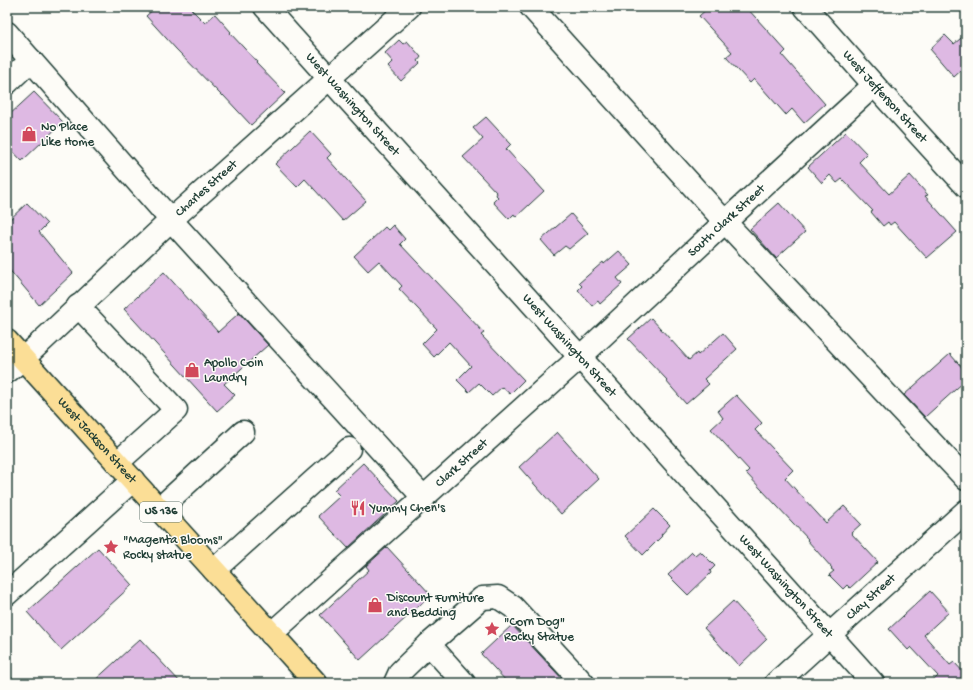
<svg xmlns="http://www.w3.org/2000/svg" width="973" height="690" viewBox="0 0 973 690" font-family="'Gochi Hand',sans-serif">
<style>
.building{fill:#deb9e3;stroke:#1f3d34}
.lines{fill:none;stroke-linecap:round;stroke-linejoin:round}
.minor-casing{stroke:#1f3d34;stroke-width:25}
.major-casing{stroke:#1f3d34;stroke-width:25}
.minor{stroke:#fdfcf7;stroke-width:22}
.major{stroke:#fbde96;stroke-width:22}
.labels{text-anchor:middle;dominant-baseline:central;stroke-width:3;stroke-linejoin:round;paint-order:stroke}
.shield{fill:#fdfcf7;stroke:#62766e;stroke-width:1}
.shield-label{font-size:12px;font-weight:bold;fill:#1f3d34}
.street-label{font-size:13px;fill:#1f3d34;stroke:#fdfcf7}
.poi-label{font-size:13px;fill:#1f3d34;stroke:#fdfcf7;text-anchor:start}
</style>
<rect width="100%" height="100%" fill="#fdfcf7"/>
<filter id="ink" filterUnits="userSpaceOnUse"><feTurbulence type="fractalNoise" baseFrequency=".025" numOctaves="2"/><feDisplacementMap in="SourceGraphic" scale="8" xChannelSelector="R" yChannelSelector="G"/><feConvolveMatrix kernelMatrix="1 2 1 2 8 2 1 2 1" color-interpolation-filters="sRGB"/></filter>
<g filter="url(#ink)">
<!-- building -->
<path class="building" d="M156,7H189L205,23L215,14L231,32L230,33L257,62L256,63L285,93L251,125L223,95L222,96L176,49L146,16Z
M709,7H746L786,51L782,55L825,104L804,123L792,109L786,115L754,79L750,83L726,57L732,52L699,16Z
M966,34V66L954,77L930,49L945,35L954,44Z
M399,40L403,44L407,41L421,57L418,61L420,63L401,81L388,67L393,62L385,53Z
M34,92L63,122L22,161L7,145V117Z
M486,117L511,144L506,149L544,191L516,217L514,214L509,219L493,202L498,197L496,195L497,193L463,157L483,139L473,128Z
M310,131L331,154L327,158L366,201L343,221L305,179L297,187L275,164Z
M846,132L867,154L859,162L889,194L910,175L928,195L925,196L957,232L927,258L894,222L890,225L888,222L883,226L871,212L873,211L842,179L837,183L830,175L822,183L808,167Z
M27,203L47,224L39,232L73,273L39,305L7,267V222Z
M779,203L805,232L776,258L750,229Z
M571,214L588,233L569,249L565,246L554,255L541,240Z
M393,225L405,239L400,244L484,333L481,335L524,380L510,394L502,387L492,396L479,383L469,392L457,380L471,366L449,342L434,357L422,344L437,329L399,289L402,286L379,261L368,271L354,256L385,227L388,230Z
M619,251L632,265L617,278L622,284L600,304L598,301L592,306L578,290L582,286L579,283L603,262L604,264Z
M164,272L218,332L239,313L268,345L224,384L235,395L217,411L124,309Z
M651,318L689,360L697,353L698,355L723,333L737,349L704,379L709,384L686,404L666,381L667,380L628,339Z
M950,354L966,372V380L925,417L904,395Z
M736,395L762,423L755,430L793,470L785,478L826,523L844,506L861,524L851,533L878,562L850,588L847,585L843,589L829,575L834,571L831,569L832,568L807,540L808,539L746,473L749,470L711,429L723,418L718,411Z
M557,432L599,479L561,514L519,467Z
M363,463L399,501L348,548L318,516L340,496L334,490Z
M654,509L670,525L661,535L662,536L643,555L625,536Z
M387,547L431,595L360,660L320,615L369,570L366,566Z
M98,548L132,585L61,650L27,612Z
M700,551L715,566L710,571L711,573L688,595L668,575L692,552L695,555Z
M930,591L949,612L924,635L950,665L954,662L966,675V683H931L938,676L911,647L908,650L889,629Z
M733,601L767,639L739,666L704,628Z
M512,625L566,683H508L481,654Z
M140,639L181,683H92Z"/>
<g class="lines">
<defs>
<g id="minor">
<path id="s1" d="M265,7L873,683"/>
<path d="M531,7L725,222L966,479"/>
<path id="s2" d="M805,7L874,85L966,186"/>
<path d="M7,33L171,220L424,498"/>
<path d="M7,83L31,60"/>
<path d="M78,306L176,410L117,463"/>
<path id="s3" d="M7,372L23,359L171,220L409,7"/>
<path d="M159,509L243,432"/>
<path d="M214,570L349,449"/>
<path d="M7,594L133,480"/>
<path id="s4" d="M271,634L580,357L725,222L874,85"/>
<path d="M429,644L482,598L498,597L513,607L583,683"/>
<path d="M395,683L400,672L429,644L464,683"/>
<path id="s5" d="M776,683L966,511"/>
</g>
<g id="major">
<path id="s6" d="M7,341L316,683"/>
</g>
</defs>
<!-- minor casing -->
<use href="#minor" class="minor-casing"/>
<!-- major casing -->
<use href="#major" class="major-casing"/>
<!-- minor -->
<use href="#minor" class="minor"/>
<!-- major -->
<use href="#major" class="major"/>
</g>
</g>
<!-- icons -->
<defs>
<symbol id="shop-bare" viewBox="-9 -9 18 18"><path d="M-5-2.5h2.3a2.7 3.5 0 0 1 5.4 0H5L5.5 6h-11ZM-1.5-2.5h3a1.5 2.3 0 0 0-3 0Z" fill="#d1495b" stroke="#fdfcf7" stroke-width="2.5" paint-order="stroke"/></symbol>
<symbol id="restaurant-bare" viewBox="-9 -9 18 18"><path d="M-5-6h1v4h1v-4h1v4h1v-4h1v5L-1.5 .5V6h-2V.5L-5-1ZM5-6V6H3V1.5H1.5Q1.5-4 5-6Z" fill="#d1495b" stroke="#fdfcf7" stroke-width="2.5" paint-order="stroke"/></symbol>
<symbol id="sight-bare" viewBox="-9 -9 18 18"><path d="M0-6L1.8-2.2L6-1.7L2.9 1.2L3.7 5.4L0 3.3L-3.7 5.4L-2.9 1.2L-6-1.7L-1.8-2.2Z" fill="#d1495b" stroke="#fdfcf7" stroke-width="2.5" paint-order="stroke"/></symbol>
</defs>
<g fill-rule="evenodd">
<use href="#shop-bare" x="18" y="123" width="22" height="22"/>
<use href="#shop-bare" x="181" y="359" width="22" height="22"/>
<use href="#restaurant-bare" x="347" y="497" width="22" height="22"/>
<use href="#sight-bare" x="100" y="536" width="22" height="22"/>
<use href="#shop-bare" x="364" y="594" width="22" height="22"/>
<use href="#sight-bare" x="481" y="618" width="22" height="22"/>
</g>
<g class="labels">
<!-- shield labels -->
<rect class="shield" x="140" y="502" width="42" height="20" rx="3"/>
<g class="shield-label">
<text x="161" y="512">US 136</text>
</g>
<!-- street labels -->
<g class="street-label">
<text stroke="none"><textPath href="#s2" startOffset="120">West Jefferson Street</textPath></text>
<text stroke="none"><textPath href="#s1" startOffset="131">West Washington Street</textPath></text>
<text stroke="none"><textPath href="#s3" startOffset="271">Charles Street</textPath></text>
<text stroke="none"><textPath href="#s4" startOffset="615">South Clark Street</textPath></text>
<text stroke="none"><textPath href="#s1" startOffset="455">West Washington Street</textPath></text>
<text stroke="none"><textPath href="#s6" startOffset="134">West Jackson Street</textPath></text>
<text stroke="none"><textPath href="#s4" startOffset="256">Clark Street</textPath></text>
<text stroke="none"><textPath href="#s1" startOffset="779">West Washington Street</textPath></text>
<text stroke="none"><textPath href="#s5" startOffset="128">Clay Street</textPath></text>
</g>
<!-- poi labels -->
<g class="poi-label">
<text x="41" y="127">No Place<tspan x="41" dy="15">Like Home</tspan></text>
<text x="204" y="363">Apollo Coin<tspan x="204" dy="15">Laundry</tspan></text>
<text x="370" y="508">Yummy Chen's</text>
<text x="123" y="540">"Magenta Blooms"<tspan x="123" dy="15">Rocky statue</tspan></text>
<text x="387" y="598">Discount Furniture<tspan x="387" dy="15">and Bedding</tspan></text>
<text x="504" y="622">"Corn Dog"<tspan x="504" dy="15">Rocky Statue</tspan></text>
</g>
</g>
<!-- margin -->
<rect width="973" height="690" fill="none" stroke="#fdfcf7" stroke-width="24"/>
<rect x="12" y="12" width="949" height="666" fill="none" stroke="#1f3d34" stroke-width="1.5" filter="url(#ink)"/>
</svg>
